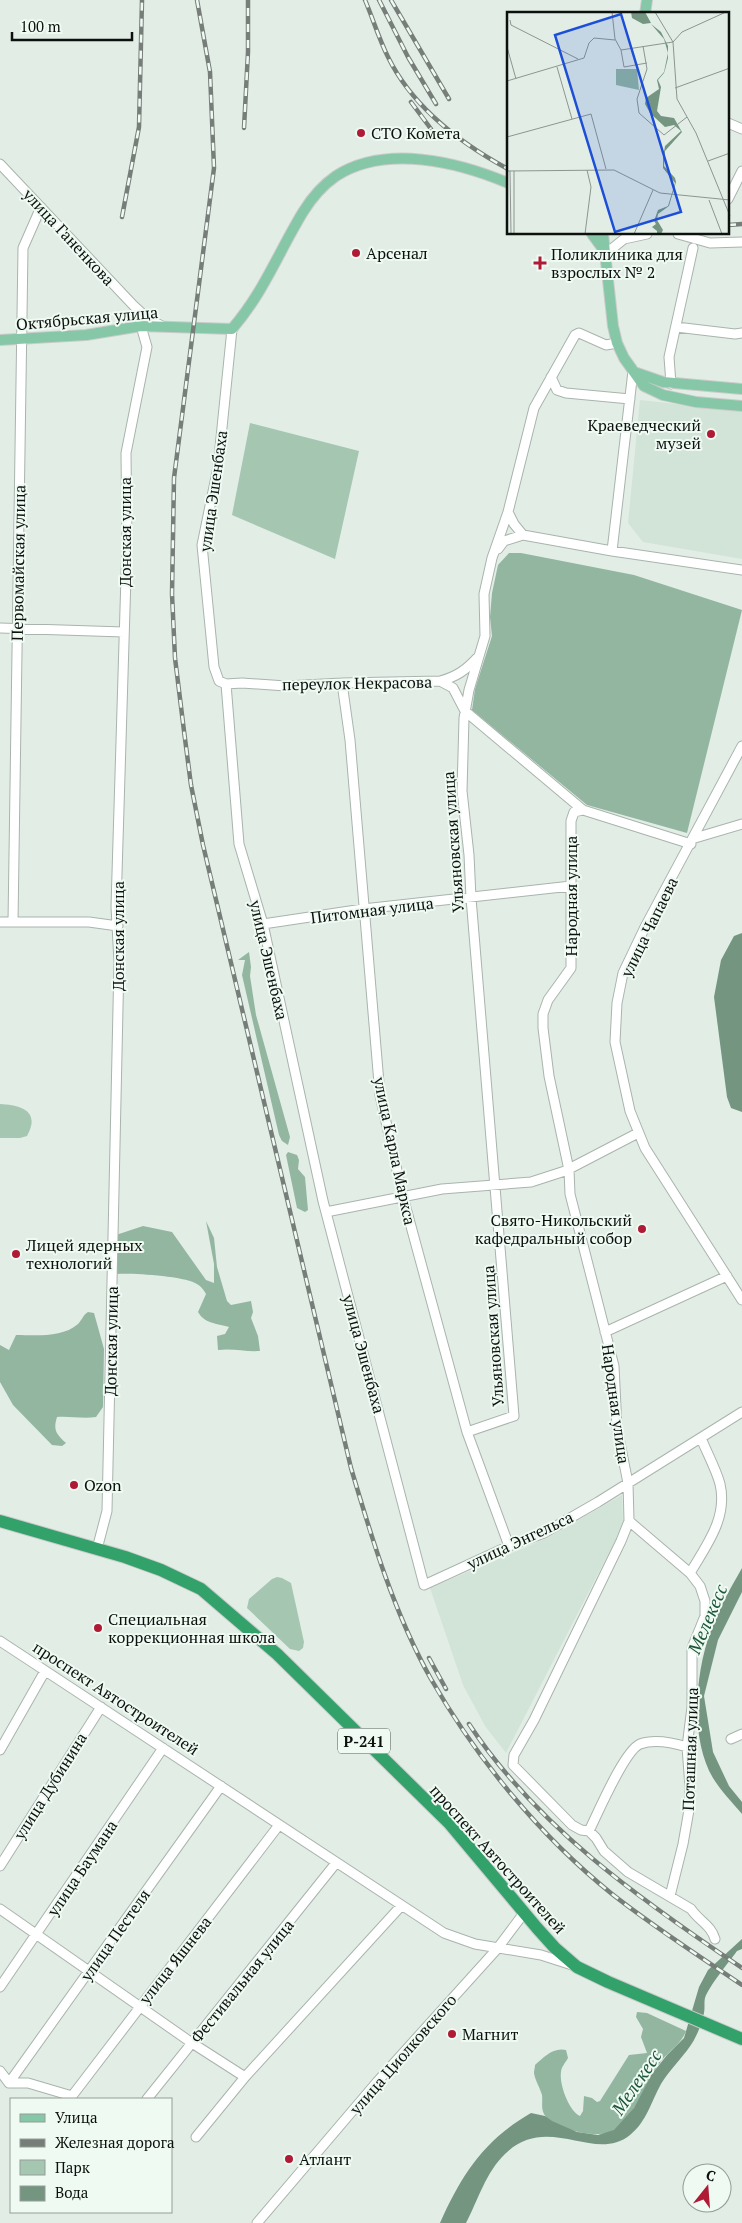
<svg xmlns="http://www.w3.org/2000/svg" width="742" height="2223" viewBox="0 0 742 2223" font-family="'PT Serif',serif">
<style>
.built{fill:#d2e4d8}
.green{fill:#a5c6b1}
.forest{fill:#93b6a0}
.water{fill:#749580}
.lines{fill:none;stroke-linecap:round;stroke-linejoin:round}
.minor-casing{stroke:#a9b4ad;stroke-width:11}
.major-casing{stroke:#cacbca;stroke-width:12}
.highway-casing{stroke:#cacbca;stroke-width:14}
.minor{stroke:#fff;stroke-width:9}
.major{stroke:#85c7a6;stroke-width:10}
.highway{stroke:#33a16a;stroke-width:12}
.rail-casing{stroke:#777e79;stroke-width:4.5}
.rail{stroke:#effaf3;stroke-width:2.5;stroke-dasharray:8;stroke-linecap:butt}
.poi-dot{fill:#af1b35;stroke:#effaf3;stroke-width:2}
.labels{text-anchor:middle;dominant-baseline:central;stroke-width:4;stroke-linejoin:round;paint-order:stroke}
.shield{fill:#effaf3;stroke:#515753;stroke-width:1}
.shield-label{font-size:15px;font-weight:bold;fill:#0d110e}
.poi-label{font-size:16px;fill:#0d110e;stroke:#effaf3;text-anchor:start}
.street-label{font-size:16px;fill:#0d110e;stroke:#effaf3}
.water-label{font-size:18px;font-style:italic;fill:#1d5739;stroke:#effaf3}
.inset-road{fill:none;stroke:#8d9590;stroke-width:1}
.view{fill:#1d4ed8;fill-opacity:0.15;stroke:#1d4ed8;stroke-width:2.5}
.inset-edge{fill:none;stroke:#0d110e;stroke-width:2.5}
</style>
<rect width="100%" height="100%" fill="#e2ede6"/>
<!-- built -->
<path class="built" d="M640,400L742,411V559L643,542L628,523Z
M622,1495L623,1521L617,1537L506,1753L485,1726L463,1685L430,1588L547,1538Z"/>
<!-- green -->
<path class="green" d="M250,423L359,451L335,559L232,515Z
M0,1104C21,1105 41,1111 27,1136L20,1138H0Z
M277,1577L282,1578L291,1583L304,1642L303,1648L299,1651L290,1649L247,1608L249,1599L272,1579Z"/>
<!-- forest -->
<path class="forest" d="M509,553H521L634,575L742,610L687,833L587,805L472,710L475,689L492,636L490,617L492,593L498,565Z
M249,952L251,967L250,976L256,1015L290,1137L288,1145L282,1141L279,1135L242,975L245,960H238Z
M288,1152L297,1155L299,1160L298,1169L305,1177L308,1210L305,1212L297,1208L286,1155Z
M206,1221L214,1238L217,1267L227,1301L231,1305L251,1301L253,1312L251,1318L258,1336L260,1351C245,1352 233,1348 218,1350L217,1336L225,1334L229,1327C216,1323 205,1324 198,1312L206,1294C204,1290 200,1285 195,1283C181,1276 133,1273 117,1274L116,1235L143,1226L172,1232L206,1280L214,1283V1264Z
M88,1312L94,1313L104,1349L103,1407L96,1417C83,1419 70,1416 57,1417C53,1430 56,1434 66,1443L62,1446L52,1445L13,1405L0,1382V1345L9,1350L16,1335C36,1335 62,1338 78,1324C82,1320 83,1315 88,1312Z
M637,2012L647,2013L686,2031C682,2043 670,2050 662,2060C646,2082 637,2113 615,2130C600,2140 558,2130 546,2117C540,2110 543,2103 542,2095C540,2088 535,2080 534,2073C534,2070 535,2068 535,2065C544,2057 553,2047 566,2050L568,2058C566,2062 561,2067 561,2072C559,2084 569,2111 580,2116L583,2111L584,2096L592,2098L597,2102L600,2101L629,2055L647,2053L641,2037L643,2029L636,2017Z"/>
<!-- water -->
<path class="water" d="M742,933V1112L731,1108L727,1097L714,997L721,960L734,936Z
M742,1568V1592L718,1640L704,1696L713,1752L729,1786L742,1802V1814C732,1802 721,1791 713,1778C690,1739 695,1675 710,1633C718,1610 730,1589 742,1568Z
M742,1939V1949L737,1951C729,1962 709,1986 705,1998C704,2002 705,2008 704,2013C702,2021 699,2031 695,2038C689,2051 670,2069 661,2084C651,2102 647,2121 630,2135C594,2164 548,2112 505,2154C486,2172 478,2200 466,2223H440C462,2174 484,2140 531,2113L545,2116L552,2121L577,2132L598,2135L614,2130L634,2108L652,2074L667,2055L684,2038L699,1987L708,1970Z"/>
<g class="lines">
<defs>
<path id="minor" d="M728,123L742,129
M0,164L133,305L147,318L162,326
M728,199L742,171
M678,234L710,243L742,242
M604,255L624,239L647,234
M676,327L735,334L742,333
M232,329L218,467L202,545L214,667L219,681L226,684L239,844L263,924L323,1201L424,1585L509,1546L544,1533L598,1502L742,1412
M551,377L557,390L566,393L630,399
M671,384L669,357L693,248
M508,512L514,524L523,535
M498,549L504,541L523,535L612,551L742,570
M612,551L633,371
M0,628L124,632
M440,681L453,688L465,711L583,810L691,844
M342,683L350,740L380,1095L403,1197L467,1432L509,1546
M226,684L242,683L286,686L342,683L440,681C456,677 466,670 477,658
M742,746L645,927L623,973L617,1003L615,1042L630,1111L645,1148L742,1300
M583,810L574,812L571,821V968L548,1000L543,1014V1028L549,1076L569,1170L570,1194L614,1366L617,1428L628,1483L629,1521L621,1541L534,1720L514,1755L513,1765L572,1825L581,1830L589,1831L596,1838L604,1851L628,1872L691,1909C699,1921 711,1925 715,1939
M695,838L742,824
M0,922H89L118,926
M13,922L23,248L41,207
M263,924L363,909L571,886
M326,1212L442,1189L531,1182L565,1171L638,1133
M605,1332L727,1276
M467,1432L514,1416L471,898L469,855L462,791L464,718L469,690L485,636L484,594L492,558L508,512L534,408L575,335L579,333L606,345L617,343
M629,1521L690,1573
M97,1549L107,1511L119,962L116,907L127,543L126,453L147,347L141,326
M0,1641L444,1933L475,1944L541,1955L572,1965
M731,1739L742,1734
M0,1750L45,1671
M589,1831C598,1813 624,1751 640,1744C654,1739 674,1743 687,1747
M0,1866L101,1707
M670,1896L683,1844L689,1810L690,1787L687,1747L692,1707V1648L705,1616V1601L700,1586L690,1573C706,1546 728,1518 720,1484C716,1469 707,1453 701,1438
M0,1909L192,2043L245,2077
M0,1987L163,1748
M0,2071L9,2083
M9,2083H28L72,2096L279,1825
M9,2083L221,1786
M147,2099L336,1863
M196,2137L245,2077L401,1906
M257,2223L377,2082L497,1949L524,1913"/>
<path id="major" d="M645,14L647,0
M592,234L603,249
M603,234L613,326L617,343L624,358L644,386L663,395L696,402L742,406
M0,340L86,335L141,326L232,329C264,292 278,253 303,212C311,199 323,185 336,176C386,144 458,162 508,183
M634,372L663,382L742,389"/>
<path id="highway" d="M0,1521L125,1557L161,1570L201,1589L277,1654L449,1823L537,1928L555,1948L577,1967L608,1982L742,2039"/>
</defs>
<!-- minor casing -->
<use href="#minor" class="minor-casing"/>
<!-- major casing -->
<use href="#major" class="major-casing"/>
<!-- highway casing -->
<use href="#highway" class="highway-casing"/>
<!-- minor -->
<use href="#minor" class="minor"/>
<!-- major -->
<use href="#major" class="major"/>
<!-- highway -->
<use href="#highway" class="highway"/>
<defs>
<path id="rail" d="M197,0L210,72L214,168L174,478L172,594L175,658L184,731L191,785L203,845L351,1468C372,1539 394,1613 431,1679C477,1759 540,1836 612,1894C654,1927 699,1956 742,1985
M365,0C373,19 379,39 388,57C413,108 460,143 508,169
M379,0L408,57L436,104
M391,0L449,99
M411,102L431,129
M244,128L248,52V0
M122,217L139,127L142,0
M728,225L742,224
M429,1658L446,1689
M469,1724C537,1827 641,1900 742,1968"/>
</defs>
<!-- rail casing -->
<use href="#rail" class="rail-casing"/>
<!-- rail -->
<use href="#rail" class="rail"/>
</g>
<!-- markers -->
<g class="poi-dot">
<circle cx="361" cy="133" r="5"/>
<circle cx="356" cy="253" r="5"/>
<path d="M537.5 255.5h5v5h5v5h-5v5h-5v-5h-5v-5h5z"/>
<circle cx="711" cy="434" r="5"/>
<circle cx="642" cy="1229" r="5"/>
<circle cx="16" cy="1254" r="5"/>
<circle cx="74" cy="1485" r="5"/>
<circle cx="98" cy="1628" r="5"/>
<circle cx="452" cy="2034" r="5"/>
<circle cx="289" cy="2159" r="5"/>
</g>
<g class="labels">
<!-- shield labels -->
<rect class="shield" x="338" y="1728.5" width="52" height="25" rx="4"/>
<g class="shield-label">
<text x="364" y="1741">Р-241</text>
</g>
<!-- poi labels -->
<g class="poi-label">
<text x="371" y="133">СТО Комета</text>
<text x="366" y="253">Арсенал</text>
<text x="551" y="254">Поликлиника для<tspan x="551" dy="18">взрослых № 2</tspan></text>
<text x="701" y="425" text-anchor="end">Краеведческий<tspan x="701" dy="18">музей</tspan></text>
<text x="632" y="1220" text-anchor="end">Свято-Никольский<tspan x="632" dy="18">кафедральный собор</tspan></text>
<text x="26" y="1245">Лицей ядерных<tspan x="26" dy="18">технологий</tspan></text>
<text x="84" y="1485">Ozon</text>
<text x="108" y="1619">Специальная<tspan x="108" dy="18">коррекционная школа</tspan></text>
<text x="462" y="2034">Магнит</text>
<text x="299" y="2159">Атлант</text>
</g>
<!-- street labels -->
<g class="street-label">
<text transform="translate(69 237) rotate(47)">улица Ганенкова</text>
<text transform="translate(87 318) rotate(-5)">Октябрьская улица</text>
<text transform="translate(213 491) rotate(-82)">улица Эшенбаха</text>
<text transform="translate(125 532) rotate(-90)">Донская улица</text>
<text transform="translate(18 563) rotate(-89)">Первомайская улица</text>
<text transform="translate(357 683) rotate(-1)">переулок Некрасова</text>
<text transform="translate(453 842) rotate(-94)">Ульяновская улица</text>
<text transform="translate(571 896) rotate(-90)">Народная улица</text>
<text transform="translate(372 910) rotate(-7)">Питомная улица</text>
<text transform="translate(649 927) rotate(-64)">улица Чапаева</text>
<text transform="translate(118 936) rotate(-90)">Донская улица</text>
<text transform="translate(269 960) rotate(77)">улица Эшенбаха</text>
<text transform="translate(395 1151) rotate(78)">улица Карла Маркса</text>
<text transform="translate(493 1336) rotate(-94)">Ульяновская улица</text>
<text transform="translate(111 1341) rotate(-89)">Донская улица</text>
<text transform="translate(364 1354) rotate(75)">улица Эшенбаха</text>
<text transform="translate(616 1404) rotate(82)">Народная улица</text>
<text transform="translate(520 1540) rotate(-25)">улица Энгельса</text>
<text transform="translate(116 1698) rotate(33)">проспект Автостроителей</text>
<text transform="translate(690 1749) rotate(-88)">Поташная улица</text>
<text transform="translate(50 1786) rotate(-58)">улица Дубинина</text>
<text transform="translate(498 1859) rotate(48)">проспект Автостроителей</text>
<text transform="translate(82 1868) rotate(-56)">улица Баумана</text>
<text transform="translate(115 1935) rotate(-55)">улица Пестеля</text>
<text transform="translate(175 1960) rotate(-52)">улица Яшнева</text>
<text transform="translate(242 1981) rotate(-51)">Фестивальная улица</text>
<text transform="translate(403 2054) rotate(-49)">улица Циолковского</text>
</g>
<!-- water labels -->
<g class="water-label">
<text transform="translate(707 1619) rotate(-67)">Мелекесс</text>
<text transform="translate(636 2082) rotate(-56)">Мелекесс</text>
</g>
</g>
<!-- overview -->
<g transform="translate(507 12)">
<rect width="222" height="222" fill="#e2ede6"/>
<path d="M109,57H130L132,78L109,73Z" fill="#93b6a0"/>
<path d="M124,0H138L144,11L136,12L125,6ZM144,12L154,20L161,34V46L158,58L157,61L151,68L154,75L150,99L154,104L167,106L175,120L158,139L157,154L168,166L169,170L162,194L151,202L150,208L156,218L154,222H150V219L145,215L149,212L147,209L151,198L161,194L168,171L156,156V145L158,134L174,119L167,113L158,115L143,101L138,92L139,86L152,77L150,68L157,60L161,41L157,27Z" fill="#749580"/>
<path class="inset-road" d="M105,0L108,27L114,38M148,0L166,30L170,87L189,121L223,204M3,8L4,13L71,47M136,34L140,57L130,87L132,101L157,123L180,105M0,35L9,67M114,38L117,55L140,51M114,38L166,30L175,20L219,0M50,55L65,107M0,69L77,46L82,31L87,26L108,28M168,76L223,56M0,125L84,102L99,157M201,149L223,141M0,159L107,158L153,181L223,188M3,159L4,222M7,159V222M202,188L215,222M78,222L84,175L80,158M127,222L146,178"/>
<path class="view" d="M114,2L174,200L108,220L48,23Z"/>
<rect width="222" height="222" class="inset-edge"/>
</g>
<!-- legend -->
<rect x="10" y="2098" width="162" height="115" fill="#effaf3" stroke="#959d97"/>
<rect x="20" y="2114" width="25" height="8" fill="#85c7a6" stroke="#959d97"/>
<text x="55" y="2123" font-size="15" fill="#0d110e">Улица</text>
<rect x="20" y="2139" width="25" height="8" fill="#777e79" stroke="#959d97"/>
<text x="55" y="2148" font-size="15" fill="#0d110e">Железная дорога</text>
<rect x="20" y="2160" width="25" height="15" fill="#a5c6b1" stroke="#959d97"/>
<text x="55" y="2173" font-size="15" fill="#0d110e">Парк</text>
<rect x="20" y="2186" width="25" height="15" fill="#749580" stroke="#959d97"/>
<text x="55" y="2198" font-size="15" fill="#0d110e">Вода</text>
<!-- north arrow -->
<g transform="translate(707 2188) rotate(17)"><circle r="24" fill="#effaf3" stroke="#959d97"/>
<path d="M0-4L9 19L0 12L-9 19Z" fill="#af1b35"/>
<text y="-8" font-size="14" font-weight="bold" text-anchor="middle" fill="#0d110e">С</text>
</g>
<!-- scale -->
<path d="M12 32v8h120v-8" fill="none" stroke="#0d110e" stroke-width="2.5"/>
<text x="20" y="32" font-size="15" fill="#0d110e" stroke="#effaf3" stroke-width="4" paint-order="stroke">100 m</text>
</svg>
